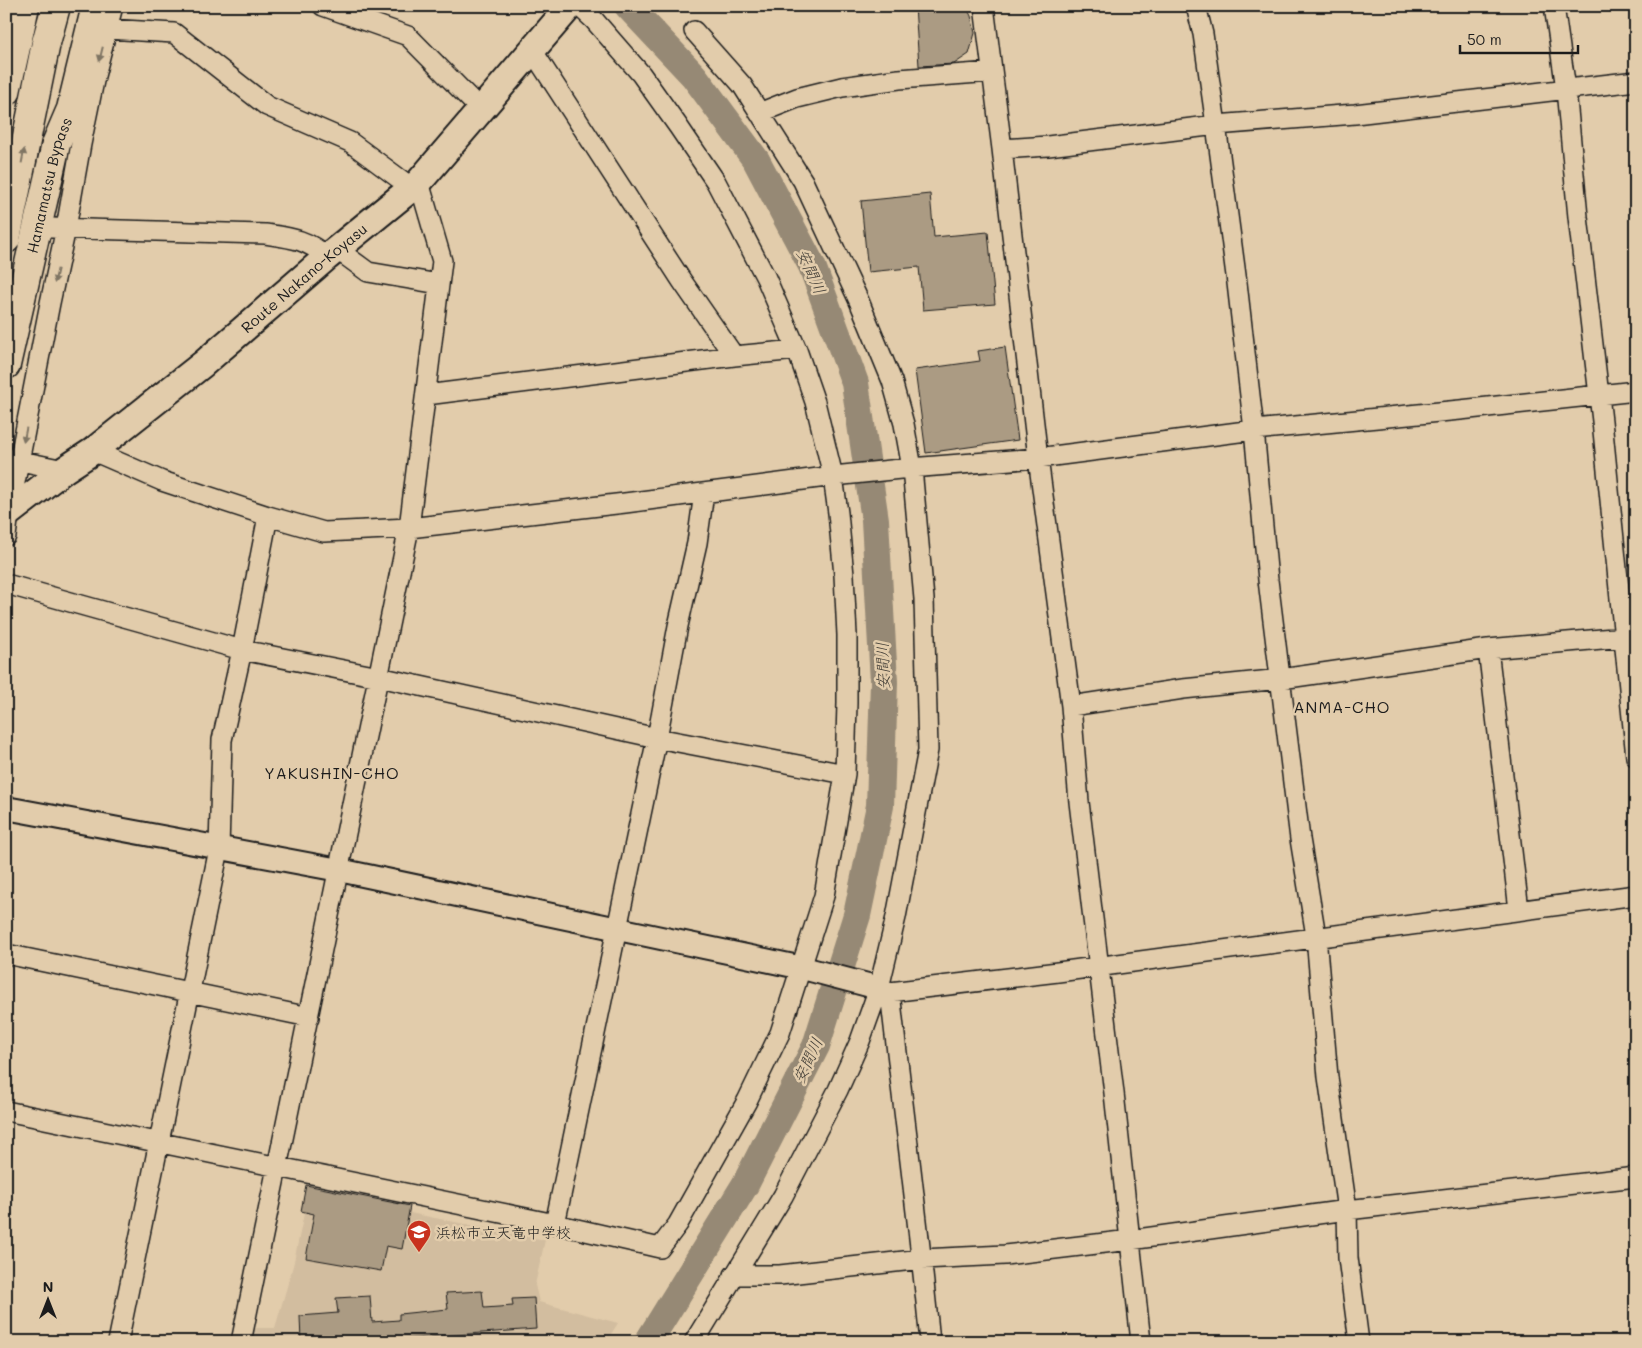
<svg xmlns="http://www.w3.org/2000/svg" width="1642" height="1348" viewBox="0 0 1642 1348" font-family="Mali,'Klee One',sans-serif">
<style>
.built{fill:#d2bd9f}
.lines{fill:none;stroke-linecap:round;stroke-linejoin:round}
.river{stroke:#968974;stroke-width:28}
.building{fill:#ab9b83;stroke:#1c1c1c}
.minor-casing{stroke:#1c1c1c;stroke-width:22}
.tertiary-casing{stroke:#1c1c1c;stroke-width:26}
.secondary-casing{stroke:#1c1c1c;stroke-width:30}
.trunk-casing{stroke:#1c1c1c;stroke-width:31}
.minor{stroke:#e2ccab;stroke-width:19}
.tertiary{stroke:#e2ccab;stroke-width:22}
.secondary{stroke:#e2ccab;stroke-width:26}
.trunk{stroke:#e2ccab;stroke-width:28}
.oneway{fill:#7f7464}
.labels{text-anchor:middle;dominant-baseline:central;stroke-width:5;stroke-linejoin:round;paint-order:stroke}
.street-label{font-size:15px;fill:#1c1c1c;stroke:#e2ccab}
.poi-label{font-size:15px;fill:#1c1c1c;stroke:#e2ccab;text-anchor:start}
.water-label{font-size:16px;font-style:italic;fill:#413d36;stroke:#e2ccab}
.neighbourhood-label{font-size:16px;letter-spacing:1px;fill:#1c1c1c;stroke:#e2ccab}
</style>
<rect width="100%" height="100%" fill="#e2ccab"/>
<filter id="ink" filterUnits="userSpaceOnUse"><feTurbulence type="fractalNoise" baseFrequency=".02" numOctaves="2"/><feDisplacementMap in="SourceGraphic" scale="10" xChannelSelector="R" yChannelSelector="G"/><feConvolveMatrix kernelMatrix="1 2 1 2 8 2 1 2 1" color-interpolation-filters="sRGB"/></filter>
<g filter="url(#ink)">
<!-- built -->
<path class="built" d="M309,1190L415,1214L545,1240L535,1285L539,1302L618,1323L606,1342H250L253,1328H275L293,1266Z"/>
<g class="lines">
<!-- river -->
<path class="river" d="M628,6L694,76L756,160L812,266L855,383L875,520L884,682L880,806L857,915L816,1046L745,1185L648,1342"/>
</g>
<!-- building -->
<path class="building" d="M915,6H966L971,16L975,33L969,54L954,64L919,66Z
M930,194L934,237L988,232L995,304L923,310L919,267L868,272L861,201Z
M1005,347L1018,440L926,453L915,370L980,361L978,351Z
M306,1185L410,1206L402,1249L386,1246L381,1271L306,1258L314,1214L301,1211Z
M482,1291L484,1308L513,1306L512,1299L534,1298L536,1329L361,1342H301L300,1316L338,1313L336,1298L370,1296L372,1322L399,1320V1314L448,1309L446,1293Z"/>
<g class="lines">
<defs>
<path id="minor" d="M323,6L408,36L481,110
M984,6L1002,149
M1196,6L1203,34L1216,125L1237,283L1254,430L1268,580L1300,839L1316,936L1328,1077L1347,1210L1348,1258L1359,1342
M1554,6L1566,89L1578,217L1602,421L1636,757
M6,20L11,6
M107,29L174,33L267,106L350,142L412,188
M694,31L742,85L803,181L859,301L892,381L904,424L912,468L924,599L928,750L896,917L879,988L860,1041L838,1090L783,1196L694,1342
M532,50L682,281L734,356
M1636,81L1355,114L1216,125L1048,146L1002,149L1038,458L1071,706L1183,689L1281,679L1488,649L1636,636
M759,113L797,98L842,87L899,79L992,72
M51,228L265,234C292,238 306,239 327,257
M338,250L368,272L439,284
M426,395L734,356L797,350
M93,451L162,481L268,516L324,532L409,528L625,503L834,476L910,468L1038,458L1254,430L1460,410L1636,391
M6,458L64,470
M6,536L9,513L50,303L66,228L81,144L95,76L113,6
M6,584L242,650L379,677L657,738L845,774
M1488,649L1519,910
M1071,706L1079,802L1114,1093L1141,1342
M6,954L309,1017
M879,988L890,992L1058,972L1636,895
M890,992C903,1109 919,1225 930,1342
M6,1111L555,1224L660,1248L678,1224L747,1101L780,1033L824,896L845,774L847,703V635L844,575L838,513L833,476L815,402L797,350L766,278L716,182L678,126L641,74L594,20L579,6
M555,1224L657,738L678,626L697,543L704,493
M734,1275H780L922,1259L1005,1255L1130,1240L1347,1210L1636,1177
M118,1342L219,849L222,740L242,650L268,516
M241,1342L409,528L442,261L419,182"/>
<path id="tertiary" d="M6,808L339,870L803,968L879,988"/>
<g id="secondary">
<path id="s1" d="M6,515L64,470L93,451L203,364L327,257L419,182L570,6"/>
</g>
<g id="trunk">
<path d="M6,92L25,6"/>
<path d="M6,239L46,43L56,6"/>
<path id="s2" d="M6,365L56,144L71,109L96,6"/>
</g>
</defs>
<!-- minor casing -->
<use href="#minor" class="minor-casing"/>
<!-- tertiary casing -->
<use href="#tertiary" class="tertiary-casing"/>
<!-- secondary casing -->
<use href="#secondary" class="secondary-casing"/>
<!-- trunk casing -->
<use href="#trunk" class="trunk-casing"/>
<!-- minor -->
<use href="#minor" class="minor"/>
<!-- tertiary -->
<use href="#tertiary" class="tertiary"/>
<!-- secondary -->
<use href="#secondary" class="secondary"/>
<!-- trunk -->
<use href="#trunk" class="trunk"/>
</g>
<!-- one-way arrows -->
<defs><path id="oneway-solid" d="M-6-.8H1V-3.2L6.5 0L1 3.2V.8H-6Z" transform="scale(1.25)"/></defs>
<g class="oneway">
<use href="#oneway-solid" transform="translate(101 54) rotate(104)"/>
<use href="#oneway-solid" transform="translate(23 156) rotate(-79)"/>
<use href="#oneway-solid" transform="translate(56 276) rotate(103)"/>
<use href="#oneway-solid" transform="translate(25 435) rotate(101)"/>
</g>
</g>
<!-- icons -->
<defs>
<symbol id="school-pin" viewBox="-11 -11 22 30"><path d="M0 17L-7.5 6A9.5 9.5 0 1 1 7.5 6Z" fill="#c8321e" stroke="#e2ccab"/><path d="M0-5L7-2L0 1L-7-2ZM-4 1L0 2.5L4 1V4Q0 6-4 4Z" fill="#fff"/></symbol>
</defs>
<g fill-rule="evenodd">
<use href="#school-pin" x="405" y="1218" width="28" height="38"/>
</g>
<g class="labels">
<!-- street labels -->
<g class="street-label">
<text stroke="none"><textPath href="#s2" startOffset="185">Hamamatsu Bypass</textPath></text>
<text stroke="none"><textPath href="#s1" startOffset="381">Route Nakano-Koyasu</textPath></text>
</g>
<!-- poi labels -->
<g class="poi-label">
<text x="436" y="1232">浜松市立天竜中学校</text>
</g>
<!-- water labels -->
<g class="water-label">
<text transform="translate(812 271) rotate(66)">安間川</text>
<text transform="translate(882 666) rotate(-92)">安間川</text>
<text transform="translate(807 1060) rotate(-65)">安間川</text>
</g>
<!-- neighbourhood labels -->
<g class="neighbourhood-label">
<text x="1342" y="706">ANMA-CHO</text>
<text x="332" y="772">YAKUSHIN-CHO</text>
</g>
</g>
<!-- margin -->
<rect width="1642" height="1348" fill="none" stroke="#e2ccab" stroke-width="25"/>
<rect x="12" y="12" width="1617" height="1323" fill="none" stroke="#1c1c1c" stroke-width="2" filter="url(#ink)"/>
<!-- north arrow -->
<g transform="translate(48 1300)" stroke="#e2ccab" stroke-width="4" paint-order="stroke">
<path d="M0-4L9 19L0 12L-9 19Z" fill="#1c1c1c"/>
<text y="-8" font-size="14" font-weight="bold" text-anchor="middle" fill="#1c1c1c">N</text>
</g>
<!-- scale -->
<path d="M1460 45v8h118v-8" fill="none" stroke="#1c1c1c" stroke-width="2.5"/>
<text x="1467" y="45" font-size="15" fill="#1c1c1c" stroke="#e2ccab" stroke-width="4" paint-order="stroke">50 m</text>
</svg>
